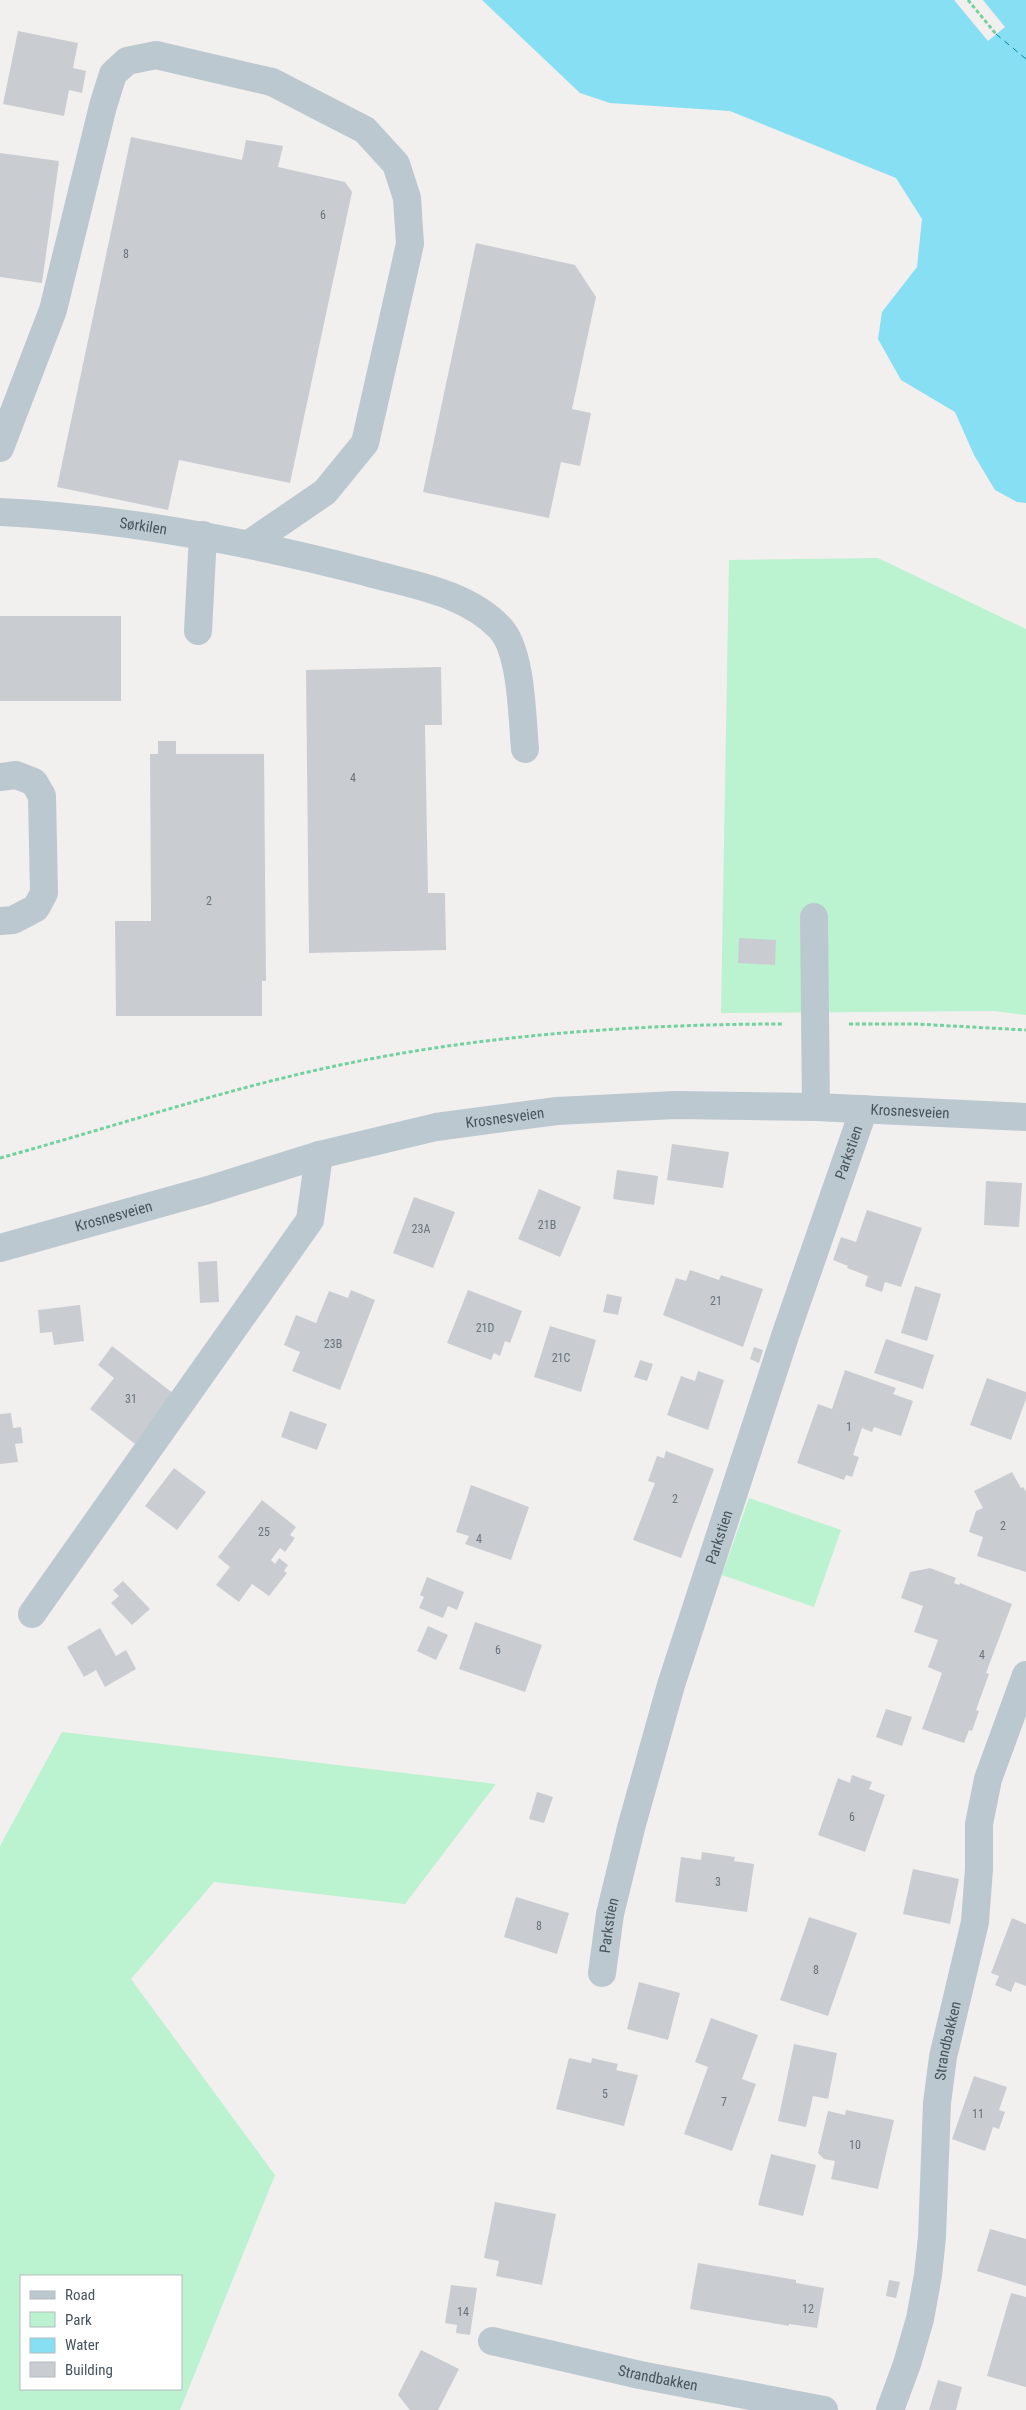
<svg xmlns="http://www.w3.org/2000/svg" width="1026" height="2410" viewBox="0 0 1026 2410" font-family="'Roboto Condensed',sans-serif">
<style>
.green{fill:#bbf2cf;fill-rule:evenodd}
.water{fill:#86dff2}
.pier{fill:#f2efef}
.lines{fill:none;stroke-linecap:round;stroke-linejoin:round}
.ferry{stroke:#05819c;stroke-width:1;stroke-dasharray:6 5;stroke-linecap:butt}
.building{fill:#c9cdd2}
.path{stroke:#71d29f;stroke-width:3;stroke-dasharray:4 2.5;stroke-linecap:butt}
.minor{stroke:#bcc8cf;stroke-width:28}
.labels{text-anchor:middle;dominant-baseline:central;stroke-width:4;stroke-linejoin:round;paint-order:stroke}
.number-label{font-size:12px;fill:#67727b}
.street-label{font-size:15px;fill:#46545e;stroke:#fff}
</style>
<rect width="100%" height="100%" fill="#f2efef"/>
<!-- green -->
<path class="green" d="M878,558L1026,629V1015L994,1011L721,1013L729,560Z
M749,1498L841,1530L814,1607L722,1575Z
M62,1732L496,1784L405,1904L214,1882L131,1979L275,2175L180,2410H0V1846ZM21,2276H181V2389H21Z"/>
<!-- water -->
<path class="water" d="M482,0H1026V503L1017,502L995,490L974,455L955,412L901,380L878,339L882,312L917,267L922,219L896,178L730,111L610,103L580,93Z"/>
<!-- pier -->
<path class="pier" d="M954,0H983L1005,27L988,41Z"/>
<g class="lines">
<!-- ferry -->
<path class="ferry" d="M996,34L1026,59"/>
</g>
<!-- building -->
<path class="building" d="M18,31L78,43L73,68L86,71L82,93L69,90L64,116L3,104Z
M131,137L242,160L246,140L283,146L278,167L345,182L352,192L290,483L179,460L168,510L57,487Z
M0,153L59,161L42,283L0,277Z
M476,243L575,265L596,297L572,409L591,413L580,466L561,462L549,518L423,492Z
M0,616H121V701H0Z
M441,667L442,725H425L428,893H445L446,950L309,953L306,670Z
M158,741H176V754H264L266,981H262V1016H116L115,921H151L150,754H158Z
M739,938L776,940L775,965L738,963Z
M672,1144L729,1152L723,1188L667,1180Z
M617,1170L658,1176L654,1205L613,1199Z
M986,1181L1022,1183L1019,1227L984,1225Z
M539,1189L581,1207L560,1257L518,1239Z
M414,1197L455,1212L433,1268L393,1253Z
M867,1210L922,1228L901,1287L885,1282L882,1292L865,1286L868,1276L847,1268L848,1266L833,1260L841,1237L856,1242Z
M217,1261L219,1302L200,1303L198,1262Z
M690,1270L719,1280L721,1275L763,1289L743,1347L663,1315L676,1278L686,1281Z
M915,1286L941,1294L927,1341L901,1333Z
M351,1290L375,1300L340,1390L292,1371L300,1352L284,1345L296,1315L316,1323L329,1291L348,1298Z
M468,1290L522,1311L510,1343L505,1341L500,1356L494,1353L491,1360L447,1343Z
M607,1294L622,1297L618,1315L603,1312Z
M80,1305L84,1341L54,1345L52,1332L40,1333L38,1310Z
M550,1326L596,1340L581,1392L534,1377Z
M886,1339L934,1355L923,1389L874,1373Z
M112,1346L174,1394L135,1444L90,1409L114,1378L98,1365Z
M754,1347L763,1350L759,1363L750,1359Z
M640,1360L653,1364L647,1381L634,1377Z
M845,1370L896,1388L893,1394L913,1401L901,1436L874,1427L872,1432L862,1428L853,1455L859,1457L852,1477L846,1475L844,1480L797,1463L818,1404L832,1409Z
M698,1371L724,1380L708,1430L667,1415L681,1376L695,1381Z
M987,1378L1026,1392V1399L1011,1440L970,1425Z
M290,1411L327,1424L317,1450L281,1437Z
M11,1413L13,1428L21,1427L23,1443L15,1444L18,1462L0,1464V1414Z
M666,1451L714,1469L681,1558L633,1540L655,1483L648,1481L657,1456L664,1458Z
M174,1468L206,1492L177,1530L145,1506Z
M1012,1472L1021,1488L1023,1487L1026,1492V1572L977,1556L983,1537L969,1532L976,1511L983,1508L974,1491Z
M471,1485L529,1507L511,1560L465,1544L469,1536L456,1532Z
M262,1500L296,1527L290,1535L295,1538L285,1552L280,1548L271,1560L275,1564L279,1558L288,1565L284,1571L287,1573L269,1596L252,1584L239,1602L216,1585L230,1567L218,1557Z
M930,1568L956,1578L954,1583L959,1585L960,1583L1012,1604L986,1673L989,1674L976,1710L979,1711L972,1731L969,1730L964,1743L922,1729L942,1673L928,1667L938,1640L914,1632L923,1606L901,1598L910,1572Z
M427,1577L464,1592L457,1610L448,1606L443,1618L419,1608L424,1597L420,1595Z
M123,1581L150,1609L132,1625L111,1603L119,1596L113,1590Z
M475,1622L542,1645L525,1692L459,1669Z
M428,1626L448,1635L436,1660L417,1651Z
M100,1628L116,1656L126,1650L136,1669L105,1687L96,1670L84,1677L67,1647Z
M886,1709L912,1717L902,1746L876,1737Z
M852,1775L872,1782L869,1789L885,1795L865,1852L818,1835L838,1778L850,1783Z
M537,1792L553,1797L544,1823L529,1819Z
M702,1852L735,1857L734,1861L754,1864L747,1912L675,1902L681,1857L701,1860Z
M913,1869L959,1879L950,1924L903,1914Z
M516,1897L569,1913L557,1954L504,1937Z
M809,1917L857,1933L828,2016L780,2000Z
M1012,1918L1026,1924V1986L1015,1982L1011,1992L995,1985L999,1976L991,1973Z
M639,1982L680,1993L668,2040L627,2029Z
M711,2018L758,2035L742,2079L756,2084L732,2151L684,2134L708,2067L695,2062Z
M794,2044L837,2053L828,2099L813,2096L806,2127L778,2121Z
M569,2058L591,2063L592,2058L618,2064L616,2070L638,2075L624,2126L556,2109Z
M974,2076L1007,2087L999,2110L1005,2112L999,2129L993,2127L985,2151L952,2139Z
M846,2110L894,2120L878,2189L831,2179L835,2161L824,2159L818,2153L828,2111L845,2115Z
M771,2154L816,2165L803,2216L758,2205Z
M495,2202L556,2214L542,2285L496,2276L499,2261L484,2258Z
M990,2229L1026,2239V2286L977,2271Z
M698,2263L796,2280V2283L824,2288L817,2328L789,2324V2326L690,2309Z
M889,2280L900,2282L896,2298L886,2296Z
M451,2285L477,2288L470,2335L456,2333L457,2325L445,2323Z
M1011,2293L1026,2297V2387L987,2376Z
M421,2350L459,2369L438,2410H410L398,2395Z
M938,2380L962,2387L956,2410H929Z"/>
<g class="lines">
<!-- path -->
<path class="path" d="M968,0L996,34
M849,1024H916L1026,1030
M0,1158C113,1127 225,1089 340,1065C481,1035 639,1024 783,1024"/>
<!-- minor -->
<g class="minor">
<path d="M0,448L53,310L103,106L113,74L127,61L156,55L272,82L365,130L396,164L407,198L410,244L365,443L325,492L249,544"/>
<path id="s1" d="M0,512C124,518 246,541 366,572C412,585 466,592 500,628C522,651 522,718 525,749"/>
<path d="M198,631L203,535"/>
<path d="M0,777L16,775L34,782L42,796L44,893L36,908L13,920L0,921"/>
<path d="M814,917L816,1107"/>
<path id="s2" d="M0,1248L208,1190L319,1155L436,1127L557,1111L675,1105L816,1107L1026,1117"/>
<path d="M32,1614L310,1220L319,1155"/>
<path id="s3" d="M602,1973L610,1914L631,1828L671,1685L786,1333L864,1109"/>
<path id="s4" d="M492,2341L640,2375L824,2410"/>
<path id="s5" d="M890,2410L907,2364L920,2319L928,2275L932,2237L937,2103L943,2057L975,1922L979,1869V1824L988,1779L1026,1675"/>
</g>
</g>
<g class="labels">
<!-- number labels -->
<g class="number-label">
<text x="323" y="215">6</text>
<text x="126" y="254">8</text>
<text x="353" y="778">4</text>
<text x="209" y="901">2</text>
<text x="547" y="1225">21B</text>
<text x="421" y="1229">23A</text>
<text x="716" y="1301">21</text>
<text x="485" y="1328">21D</text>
<text x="333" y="1344">23B</text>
<text x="561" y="1358">21C</text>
<text x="131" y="1399">31</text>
<text x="849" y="1427">1</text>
<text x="675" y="1499">2</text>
<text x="1003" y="1526">2</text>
<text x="264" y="1532">25</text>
<text x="479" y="1539">4</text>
<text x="498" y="1650">6</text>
<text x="982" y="1655">4</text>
<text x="852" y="1817">6</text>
<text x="718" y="1882">3</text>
<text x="539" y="1926">8</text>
<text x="816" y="1970">8</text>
<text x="605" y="2094">5</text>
<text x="724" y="2102">7</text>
<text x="978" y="2114">11</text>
<text x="855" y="2145">10</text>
<text x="808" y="2309">12</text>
<text x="463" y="2312">14</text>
</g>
<!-- street labels -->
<g class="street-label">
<text stroke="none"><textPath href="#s1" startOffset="144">Sørkilen</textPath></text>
<text stroke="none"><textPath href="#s2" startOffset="928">Krosnesveien</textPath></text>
<text stroke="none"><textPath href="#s2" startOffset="522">Krosnesveien</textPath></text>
<text stroke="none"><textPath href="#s3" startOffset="858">Parkstien</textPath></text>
<text stroke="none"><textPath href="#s2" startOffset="118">Krosnesveien</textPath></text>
<text stroke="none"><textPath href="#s3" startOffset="452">Parkstien</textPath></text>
<text stroke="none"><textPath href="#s3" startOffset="48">Parkstien</textPath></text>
<text stroke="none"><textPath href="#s5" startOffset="376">Strandbakken</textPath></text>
<text stroke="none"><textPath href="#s4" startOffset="170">Strandbakken</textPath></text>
</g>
</g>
<!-- legend -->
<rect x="20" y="2275" width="162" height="115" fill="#ffffff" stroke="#b5bbbf"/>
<rect x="30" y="2291" width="25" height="8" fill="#bcc8cf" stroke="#b5bbbf"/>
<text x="65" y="2300" font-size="15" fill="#46545e">Road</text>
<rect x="30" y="2312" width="25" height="15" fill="#bbf2cf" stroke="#b5bbbf"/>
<text x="65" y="2325" font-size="15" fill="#46545e">Park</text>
<rect x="30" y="2338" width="25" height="15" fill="#86dff2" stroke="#b5bbbf"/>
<text x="65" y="2350" font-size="15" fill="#46545e">Water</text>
<rect x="30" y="2362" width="25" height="15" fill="#c9cdd2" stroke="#b5bbbf"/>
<text x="65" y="2375" font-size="15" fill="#46545e">Building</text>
</svg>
